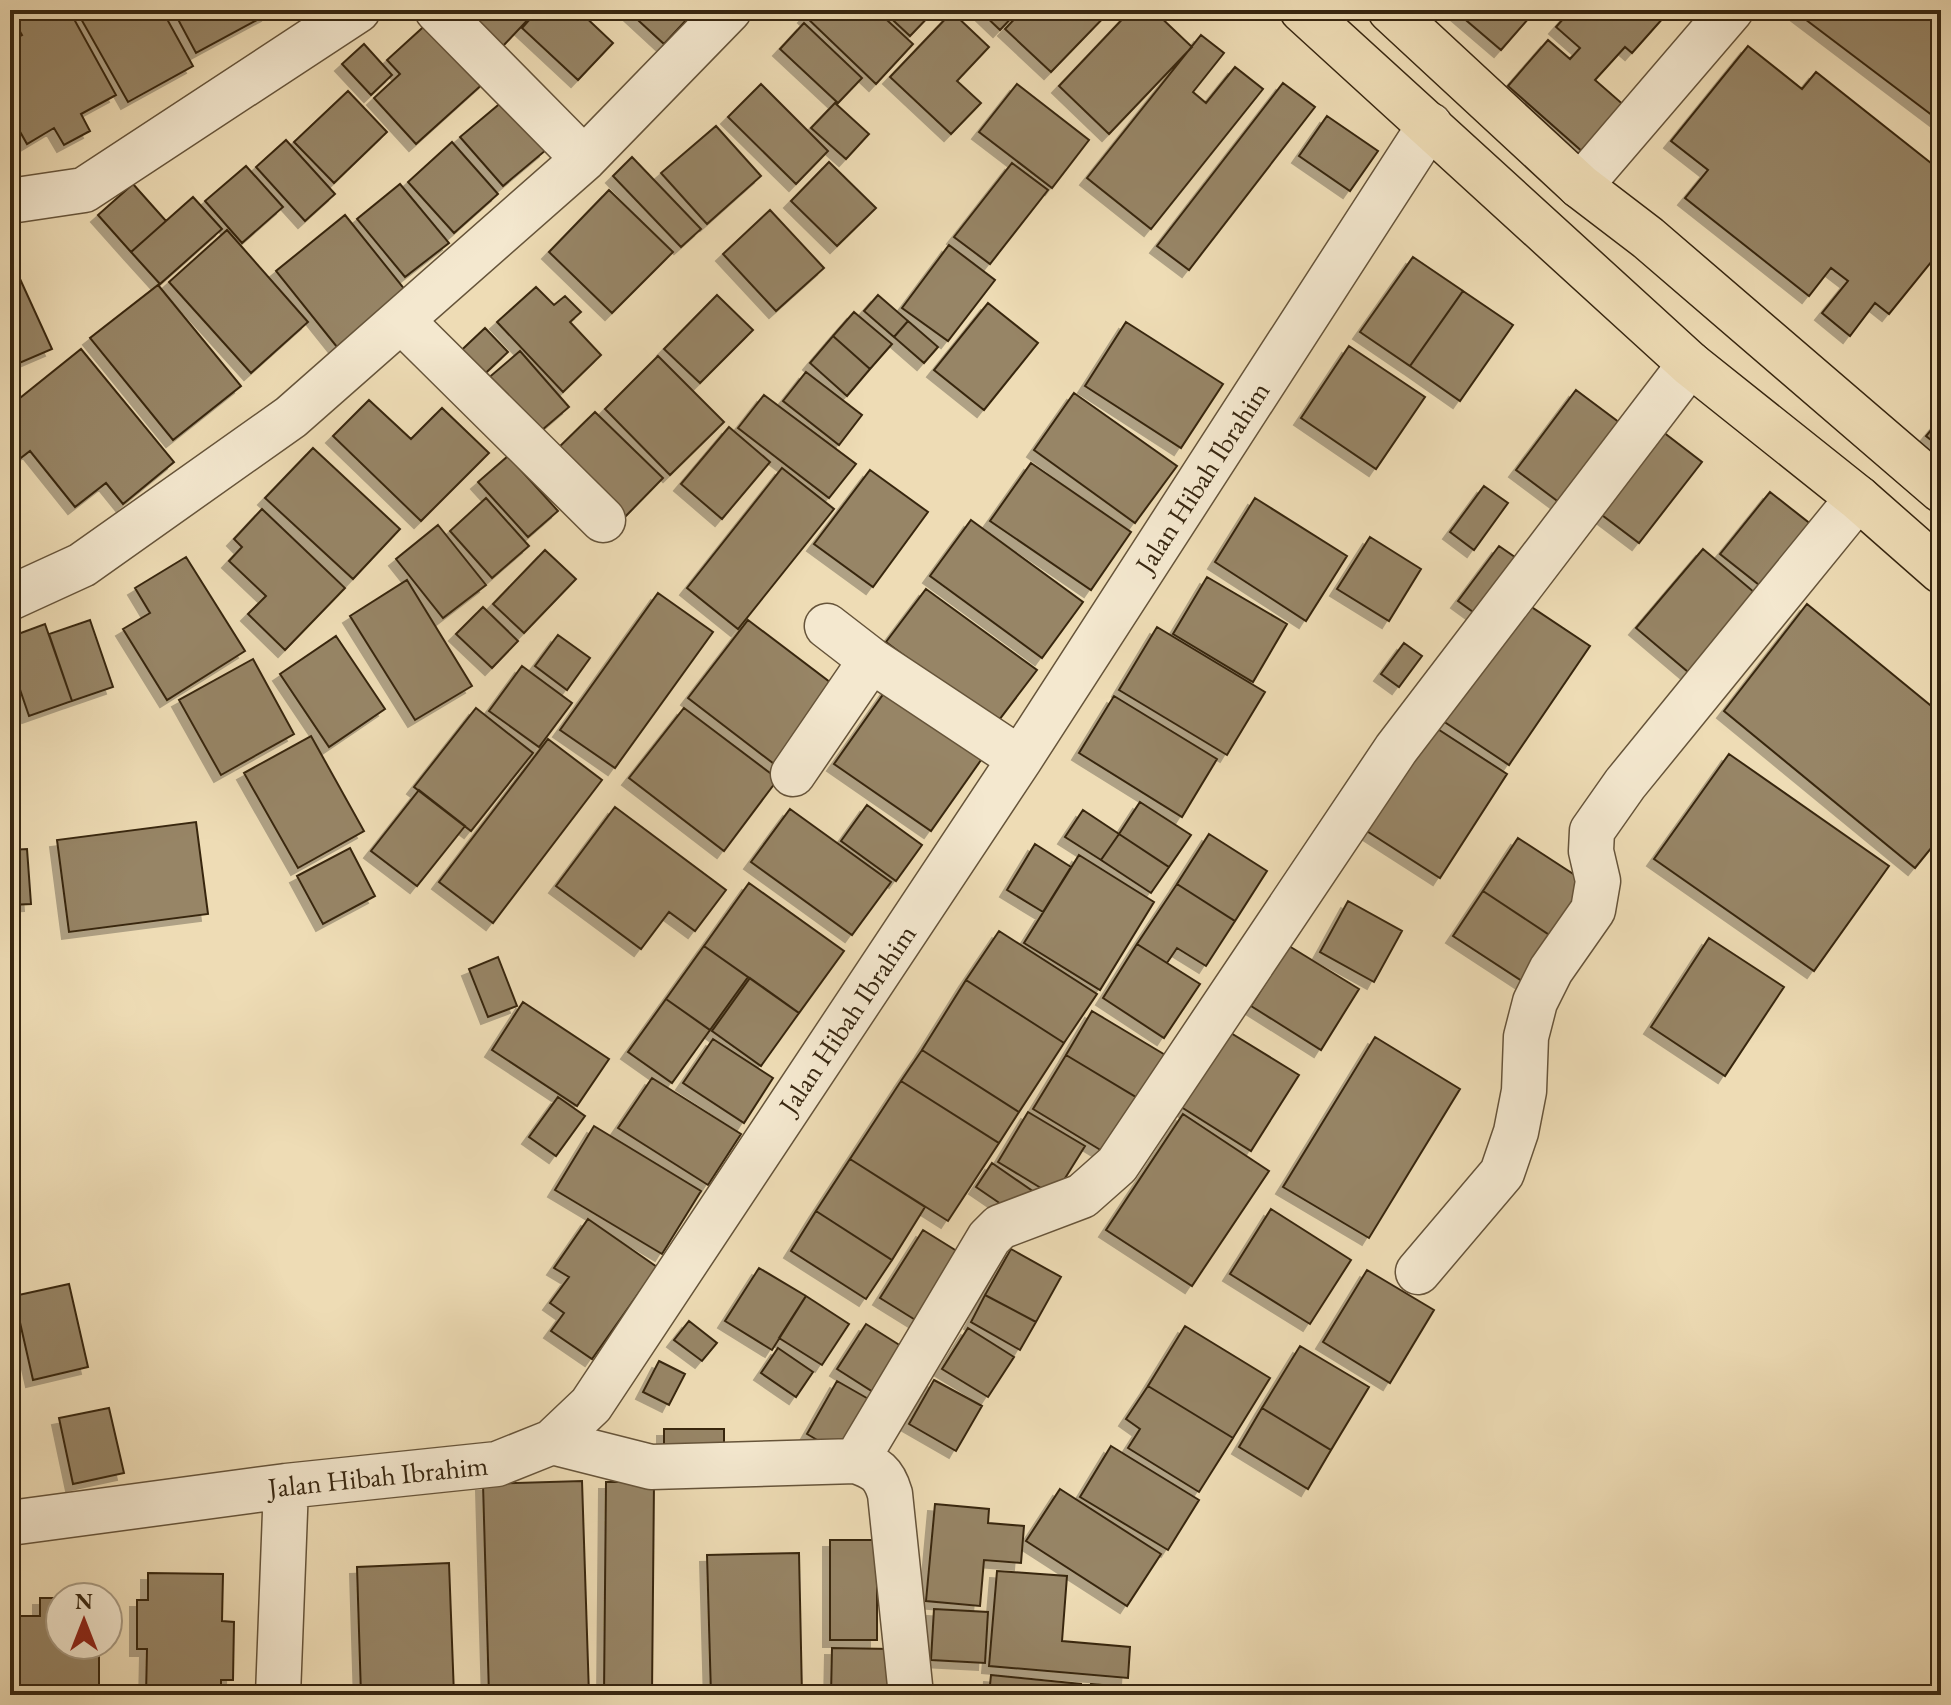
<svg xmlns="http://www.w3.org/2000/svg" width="1951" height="1705" viewBox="0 0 1951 1705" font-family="'EB Garamond',serif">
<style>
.building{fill:#978566;stroke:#382711;stroke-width:2;filter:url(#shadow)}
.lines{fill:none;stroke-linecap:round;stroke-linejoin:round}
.minor-casing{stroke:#66543a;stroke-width:47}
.major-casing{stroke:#382711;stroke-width:47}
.minor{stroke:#f4e8cf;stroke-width:44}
.major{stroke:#eedcb5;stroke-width:44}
.labels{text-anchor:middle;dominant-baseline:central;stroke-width:6;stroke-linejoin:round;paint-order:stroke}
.street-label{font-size:28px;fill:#382711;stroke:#f4e8cf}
</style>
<defs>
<filter id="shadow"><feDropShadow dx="-7" dy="7" stdDeviation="0" flood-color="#0004"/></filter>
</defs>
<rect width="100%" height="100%" fill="#eedcb5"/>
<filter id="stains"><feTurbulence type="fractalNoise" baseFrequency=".0025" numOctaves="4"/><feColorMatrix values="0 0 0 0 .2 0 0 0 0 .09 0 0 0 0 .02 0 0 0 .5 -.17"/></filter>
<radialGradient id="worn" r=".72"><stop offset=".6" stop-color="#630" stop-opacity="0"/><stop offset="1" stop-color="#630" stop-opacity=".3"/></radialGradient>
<!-- building -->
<path class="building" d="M29,10H69L116,95L81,114L90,131L64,145L54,128L27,144L10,114V41L22,35L13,19Z
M76,10H162L193,66L128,102Z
M173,10H266L268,14L196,53Z
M484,10H537L503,46L475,19Z
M538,10H578L613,43L578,80L522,28Z
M627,10H684L690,16L664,44Z
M811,10H876L913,44L876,84L805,16Z
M882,10H935L910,36Z
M979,10H1019L1000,30Z
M1023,10H1111L1051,72L1005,29Z
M1131,10H1153L1192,47L1109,134L1059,86Z
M1454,10H1536L1501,50Z
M1571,10H1656L1664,17L1632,53L1625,47L1595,80L1634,114L1593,161L1508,86L1548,40L1570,59L1580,48L1556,27Z
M1793,10H1941V122Z
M952,12L989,47L957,81L981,103L951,134L890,77Z
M431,20L486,81L416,144L374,98L400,74L387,60Z
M804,23L862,78L838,103L780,49Z
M1201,35L1224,53L1193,92L1206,103L1235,67L1263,89L1151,229L1087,178Z
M364,44L392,75L371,95L342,64Z
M1748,46L1802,89L1816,72L1941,171V250L1889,314L1875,303L1850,336L1822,313L1848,281L1831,268L1809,296L1685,198L1708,170L1671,141Z
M1283,83L1315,107L1189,270L1157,246Z
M761,84L828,151L796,184L728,117Z
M1017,84L1089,140L1052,188L979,132Z
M348,91L387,132L334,183L294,142Z
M503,101L546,150L503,186L460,137Z
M835,103L869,134L846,159L811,128Z
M1327,116L1378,151L1350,191L1299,156Z
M716,126L761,176L707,224L661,173Z
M286,140L335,194L305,221L256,167Z
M452,142L498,194L454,233L408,182Z
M632,157L701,229L681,247L613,176Z
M829,162L876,208L837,246L791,201Z
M1012,163L1048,190L990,264L954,237Z
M246,166L283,207L242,243L205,201Z
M133,184L166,221L131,252L98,215Z
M400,184L449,243L405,277L357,219Z
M609,190L673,252L612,313L549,252Z
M193,197L222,229L160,284L131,252Z
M770,210L824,268L776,311L723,254Z
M345,215L406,291L337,347L276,271Z
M227,230L308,322L251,373L169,282Z
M949,245L995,280L948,341L902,308Z
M1413,257L1463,291L1410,366L1360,332Z
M15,268L52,349L10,367V270Z
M158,285L241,386L173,440L90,338Z
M536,287L554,305L565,296L581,312L570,322L601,355L563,392L497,322Z
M1463,291L1513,325L1460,401L1410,366Z
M717,295L753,330L700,383L664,349Z
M878,295L908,321L894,337L864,311Z
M988,303L1038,343L984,410L934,370Z
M854,312L892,344L870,369L833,336Z
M908,321L938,347L924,363L894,337Z
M1126,322L1223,384L1181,448L1085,386Z
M485,328L508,352L474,384L451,360Z
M833,336L870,369L847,396L810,363Z
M1349,346L1425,397L1376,469L1301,418Z
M81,349L174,462L123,504L106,483L75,507L30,451L13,464L10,461V406Z
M520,351L569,407L528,442L479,386Z
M658,356L724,422L670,475L605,409Z
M806,372L862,415L839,445L783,401Z
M1576,390L1628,429L1568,509L1516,470Z
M1074,393L1177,466L1135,523L1034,450Z
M764,395L856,464L829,498L738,428Z
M369,400L411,439L442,408L489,453L421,521L333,436Z
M595,412L663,478L619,523L550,456Z
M1941,418V448L1926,436Z
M1654,425L1702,462L1639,543L1590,506Z
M729,427L770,462L722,519L681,484Z
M313,448L400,529L353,579L265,498Z
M508,456L558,511L528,537L478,482Z
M1031,463L1131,532L1091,590L990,521Z
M782,468L834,509L738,629L687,588Z
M870,470L928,512L873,587L814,544Z
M1484,486L1508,503L1474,550L1450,532Z
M1770,492L1817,529L1768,592L1720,554Z
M486,498L529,546L492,578L450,531Z
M1255,498L1347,556L1306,621L1215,562Z
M262,509L345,588L285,650L248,614L266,596L229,561L242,547L234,539Z
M971,520L1083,602L1042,658L930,576Z
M438,525L486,585L443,618L396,559Z
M1370,537L1421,569L1389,621L1337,589Z
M1499,546L1522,562L1480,617L1458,601Z
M1703,549L1761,598L1694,677L1636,628Z
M545,550L576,579L524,633L493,604Z
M186,557L245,651L167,700L123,629L150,613L135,588Z
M1207,577L1287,624L1253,682L1173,634Z
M407,580L472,686L415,720L350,616Z
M926,589L1037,670L996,724L886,642Z
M658,593L713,632L615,768L560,730Z
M1518,598L1590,646L1509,765L1437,717Z
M1807,604L1941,714V836L1915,868L1724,711Z
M483,607L518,641L492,668L456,634Z
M90,620L113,687L72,701L49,634Z
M748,620L839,689L778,767L688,698Z
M45,624L72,701L29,716L10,660V637Z
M1157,627L1265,692L1227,755L1119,690Z
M558,635L590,658L567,690L535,666Z
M336,636L385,709L329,747L280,674Z
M1404,643L1422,656L1399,687L1381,674Z
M253,659L294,734L221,775L179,700Z
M522,666L572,703L539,747L489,711Z
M889,686L986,753L931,831L834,764Z
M1114,696L1217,759L1182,817L1079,753Z
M476,708L533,753L471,831L414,787Z
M684,708L778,779L724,851L629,778Z
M1430,724L1507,774L1440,878L1362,828Z
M311,736L364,831L298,868L244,773Z
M548,739L602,780L493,923L439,882Z
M1729,754L1889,866L1814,971L1654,859Z
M419,790L465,826L417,886L371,851Z
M1140,802L1191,835L1169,867L1119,834Z
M10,803L15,843H10Z
M867,805L922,845L896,881L841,841Z
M615,807L726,890L695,931L669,912L641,949L556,886Z
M790,809L891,882L852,935L751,862Z
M1083,810L1119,834L1101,860L1065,837Z
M196,822L208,914L69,932L57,840Z
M1119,834L1169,867L1151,893L1101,860Z
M1209,834L1267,871L1235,921L1177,884Z
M1518,838L1587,883L1551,936L1483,891Z
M1035,844L1071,867L1043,912L1007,890Z
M350,848L375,896L323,924L297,876Z
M27,849L31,904L10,905V850Z
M1079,855L1154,902L1100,990L1024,943Z
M749,883L844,951L799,1013L704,946Z
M1177,884L1235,921L1206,966L1177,948L1167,963L1137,944Z
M1483,891L1551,936L1522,981L1453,936Z
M1348,901L1402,931L1374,982L1320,952Z
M999,931L1097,994L1064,1043L966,980Z
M1709,938L1784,987L1725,1076L1651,1027Z
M1137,944L1200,984L1164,1038L1103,998Z
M704,946L748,977L710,1030L666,999Z
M1289,946L1359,989L1321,1050L1251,1006Z
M498,957L517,1006L488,1017L469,969Z
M750,978L799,1013L761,1066L712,1031Z
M966,980L1064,1043L1019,1112L922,1050Z
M666,999L710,1030L672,1083L628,1052Z
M523,1002L609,1059L577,1106L492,1050Z
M1092,1011L1172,1059L1146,1103L1066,1055Z
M1226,1030L1299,1075L1251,1151L1178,1105Z
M1375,1037L1460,1089L1369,1238L1283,1187Z
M713,1039L773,1078L744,1123L683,1083Z
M922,1050L1019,1112L999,1143L901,1081Z
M1066,1055L1146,1103L1112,1157L1033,1109Z
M652,1078L741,1134L708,1185L618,1128Z
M901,1081L999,1143L948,1221L850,1159Z
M558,1097L585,1116L556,1156L529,1137Z
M1028,1112L1085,1146L1054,1196L998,1162Z
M1183,1114L1269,1171L1192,1286L1106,1230Z
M594,1126L701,1191L662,1254L555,1190Z
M850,1159L925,1207L892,1260L816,1211Z
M992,1163L1034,1192L1017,1215L976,1187Z
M1271,1209L1351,1260L1310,1324L1230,1274Z
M816,1211L892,1260L866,1299L791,1251Z
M588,1219L657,1267L592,1359L551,1331L564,1313L550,1303L569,1277L554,1268Z
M923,1230L968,1258L925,1326L880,1298Z
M1011,1249L1061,1277L1036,1322L985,1295Z
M759,1268L806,1296L772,1350L725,1321Z
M1367,1270L1434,1310L1390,1383L1323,1342Z
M69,1284L88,1367L33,1380L14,1296Z
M985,1295L1036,1322L1020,1350L971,1322Z
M806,1296L849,1324L822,1365L779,1338Z
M689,1321L717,1343L702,1361L674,1340Z
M866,1324L909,1351L881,1397L837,1369Z
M1185,1326L1270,1378L1233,1438L1148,1386Z
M968,1328L1014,1357L988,1397L942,1369Z
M1300,1346L1369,1387L1331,1450L1262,1408Z
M778,1348L813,1372L796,1397L761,1373Z
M659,1361L685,1374L669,1405L643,1392Z
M934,1380L982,1406L956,1451L909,1424Z
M837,1381L879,1405L848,1458L807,1434Z
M1148,1386L1233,1438L1199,1492L1128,1448L1140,1429L1126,1419Z
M109,1408L124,1473L73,1484L59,1418Z
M1262,1408L1331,1450L1308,1489L1239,1447Z
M664,1429H724V1454H664Z
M1111,1446L1199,1500L1168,1550L1080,1497Z
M582,1481L589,1695H489L483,1484Z
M606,1482H654L652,1695H604Z
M1060,1489L1161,1554L1127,1606L1026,1541Z
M935,1504L989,1509L988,1523L1024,1526L1021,1563L984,1560L980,1606L926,1601Z
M830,1540H877V1640H830Z
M799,1553L802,1695H711L707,1555Z
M449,1563L454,1695H361L357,1567Z
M997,1571L1067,1576L1062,1641L1130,1647L1128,1678L989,1666Z
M148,1573L223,1574L222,1621L234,1622L233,1680H221V1695H146L147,1649H137V1600H148Z
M40,1598H60V1645H99V1695H14L15,1616H40Z
M934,1609L988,1612L985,1663L931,1660Z
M832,1648L891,1649V1695H831Z
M991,1675L1081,1684L1080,1695H989Z
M1091,1684L1137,1688V1695H1090Z"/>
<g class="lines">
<defs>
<path id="minor" d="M437,10L584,159
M1580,186L1731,10
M10,201L84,190L358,10
M403,322L603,520
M10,598L82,565L291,417L584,159L729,10
M827,626L871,660L1020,759
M793,774L871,660
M1418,1272L1502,1173L1516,1132L1524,1091L1526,1037L1535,1002L1551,970L1593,910L1598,881L1591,851L1592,831L1625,784L1858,498
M552,1442L651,1467L856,1461C876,1468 884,1473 890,1494L911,1695
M856,1461L989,1238L1000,1227L1082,1196L1117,1165L1396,749L1690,364
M10,1523L286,1486L497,1464L552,1442L591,1405L1020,759L1430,125
M278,1695L286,1486"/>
<path id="major" d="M1302,10L1690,364L1858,498L1941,571
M1390,10L1580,186L1648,238L1941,490"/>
</defs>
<!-- minor casing -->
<use href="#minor" class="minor-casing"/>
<!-- major casing -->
<use href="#major" class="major-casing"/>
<!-- minor -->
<use href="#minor" class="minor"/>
<!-- major -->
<use href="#major" class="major"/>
</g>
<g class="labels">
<!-- street labels -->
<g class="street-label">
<text transform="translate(1202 477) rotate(-57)">Jalan Hibah Ibrahim</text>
<text transform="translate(847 1019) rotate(-56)">Jalan Hibah Ibrahim</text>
<text transform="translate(378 1476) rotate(-6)">Jalan Hibah Ibrahim</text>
</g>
</g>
<!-- margin -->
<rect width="1951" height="1705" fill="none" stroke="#eedcb5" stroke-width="40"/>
<rect x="12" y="12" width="1927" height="1681" fill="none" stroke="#382711" stroke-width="4"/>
<rect x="20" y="20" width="1911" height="1665" fill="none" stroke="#382711" stroke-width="2"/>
<!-- north arrow -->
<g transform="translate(84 1621)"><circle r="38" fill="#f4e8cf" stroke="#a99b83" stroke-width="2"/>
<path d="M0-6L14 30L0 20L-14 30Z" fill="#8f2418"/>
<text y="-12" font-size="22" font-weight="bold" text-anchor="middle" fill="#382711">N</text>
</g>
<rect width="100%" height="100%" filter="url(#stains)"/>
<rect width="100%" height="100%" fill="url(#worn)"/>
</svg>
